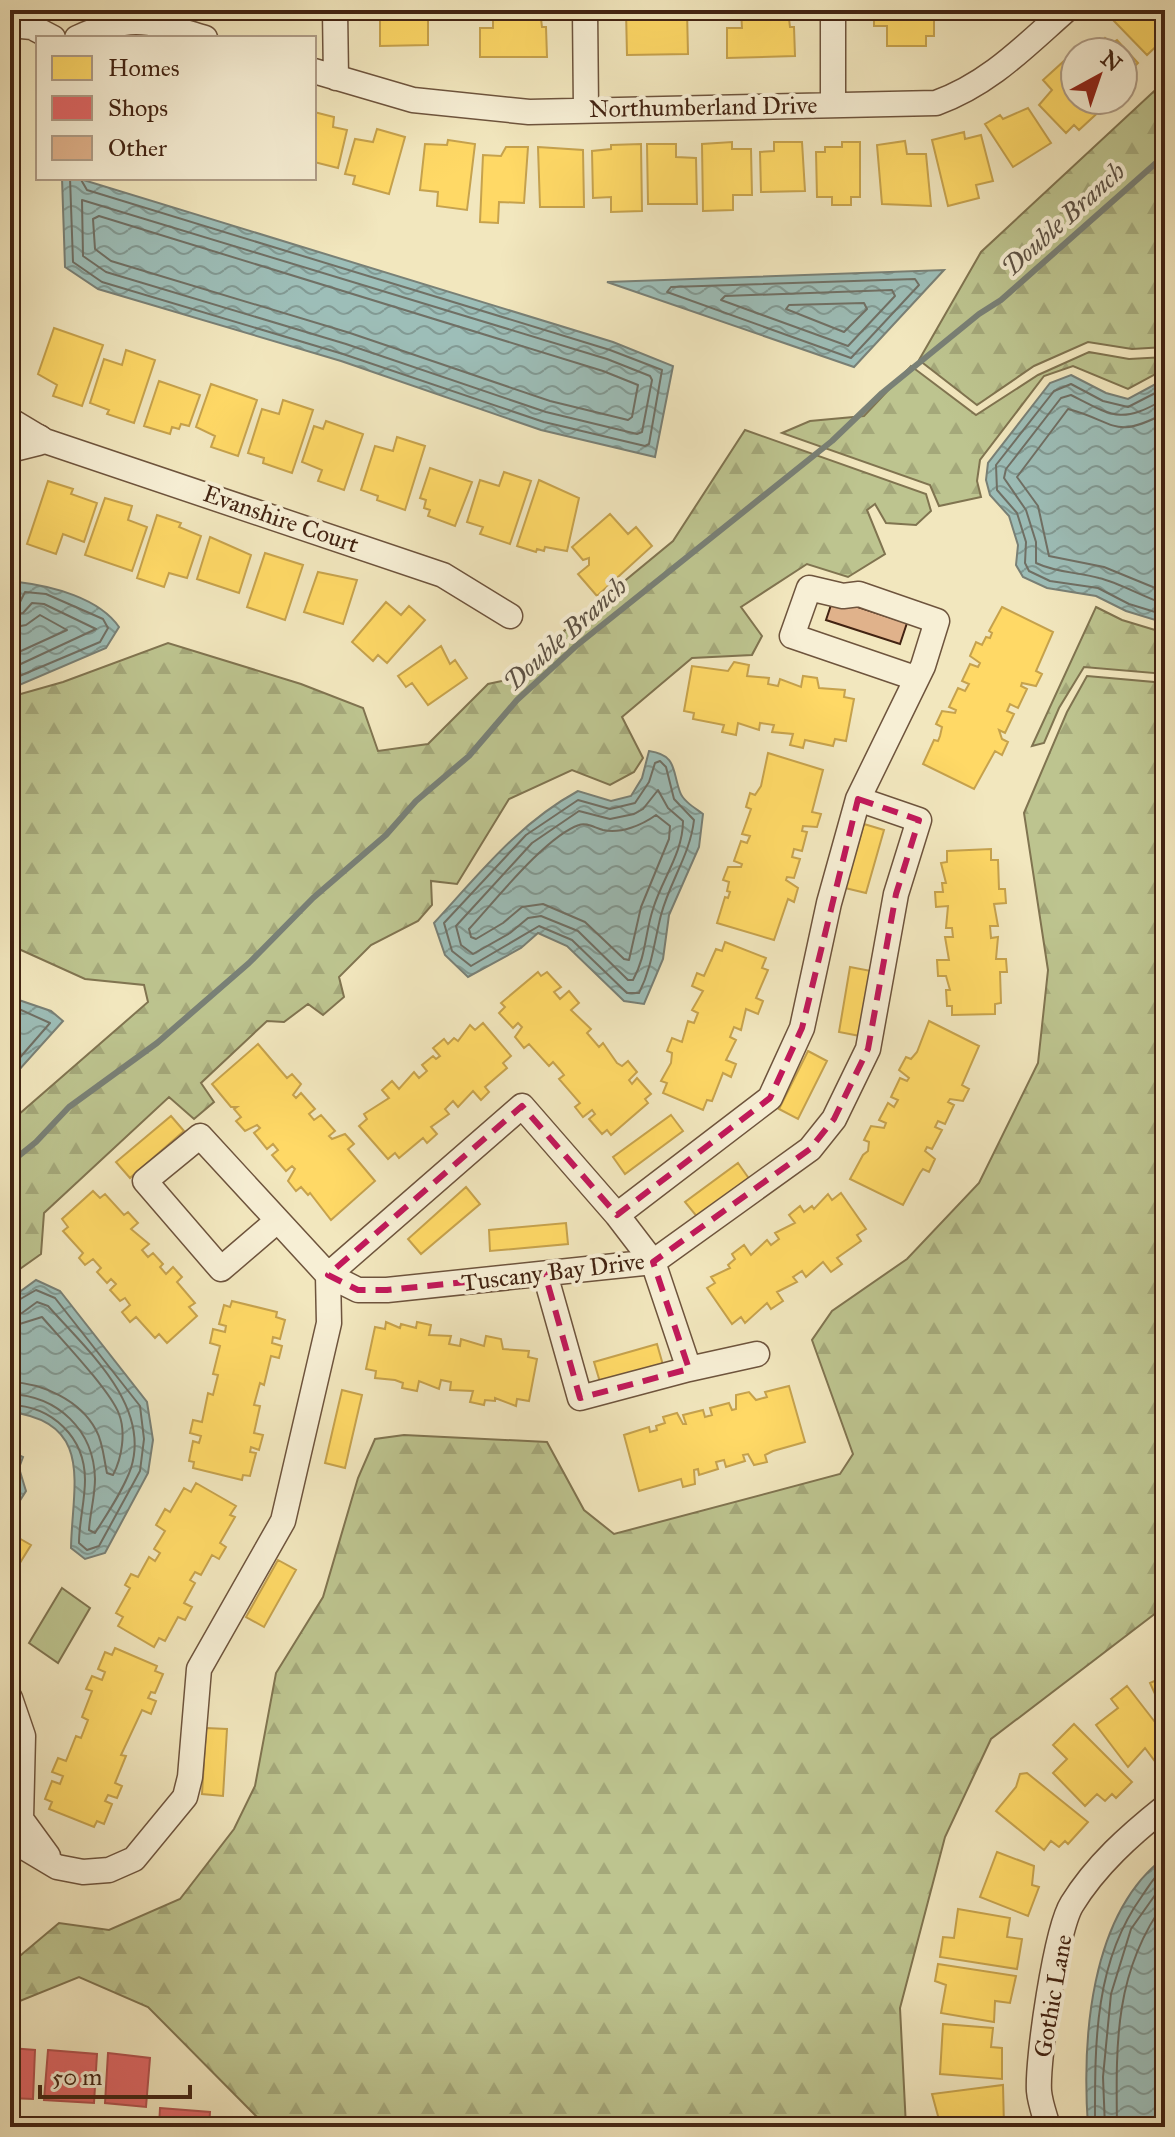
<svg xmlns="http://www.w3.org/2000/svg" width="1175" height="2137" viewBox="0 0 1175 2137" font-family="'IM FELL Great Primer',serif">
<style>
.green{fill:#bdc48f;stroke:#807450;stroke-width:2}
.forest{fill:url(#forest-firs);stroke:#807450;stroke-width:2}
.water{fill:url(#water-waves);stroke:#798076;stroke-width:2}
.homes{fill:#ffd966;stroke:#c6a24d;stroke-width:2}
.shops{fill:#e06666;stroke:#b1524d;stroke-width:2}
.lines{fill:none;stroke-linecap:round;stroke-linejoin:round}
.shore{stroke:#707065;stroke-width:2}
.stream{stroke:#798076;stroke-width:6}
.building{fill:#e0b28b;stroke:#422312;stroke-width:2}
.minor-casing{stroke:#6e543d;stroke-width:27}
.tertiary-casing{stroke:#6e543d;stroke-width:33}
.minor{stroke:#f7efd5;stroke-width:24}
.tertiary{stroke:#f7efd5;stroke-width:30}
.marked{fill:none;stroke:#c2185b;stroke-width:6;stroke-dasharray:16 10;stroke-linejoin:round}
.labels{text-anchor:middle;dominant-baseline:central;stroke-width:8;stroke-linejoin:round;paint-order:stroke}
.street-label{font-size:24px;fill:#422312;stroke:#f7efd5}
.water-label{font-size:26px;font-style:italic;fill:#5d5244;stroke:#f7efd5}
</style>
<defs>
<pattern id="forest-firs" width="22" height="20" patternUnits="userSpaceOnUse" patternTransform="scale(2)"><rect width="22" height="20" fill="#bdc48f"/><path d="M5 1l3.5 6h-7zM16 11l3.5 6h-7z" fill="#a4a87a"/></pattern>
<pattern id="water-waves" width="16" height="10" patternUnits="userSpaceOnUse" patternTransform="scale(2)"><rect width="16" height="10" fill="#9dbeb8"/><path d="M0 5q4-4 8 0t8 0" fill="none" stroke="#829a94"/></pattern>
</defs>
<rect width="100%" height="100%" fill="#f2e7be"/>
<filter id="stains"><feTurbulence type="fractalNoise" baseFrequency=".0025" numOctaves="4"/><feColorMatrix values="0 0 0 0 .2 0 0 0 0 .09 0 0 0 0 .02 0 0 0 .5 -.17"/></filter>
<radialGradient id="worn" r=".72"><stop offset=".6" stop-color="#630" stop-opacity="0"/><stop offset="1" stop-color="#630" stop-opacity=".3"/></radialGradient>
<!-- green -->
<path class="green" d="M62,1588L90,1608L58,1663L29,1643Z"/>
<!-- forest -->
<path class="forest" d="M1165,81V347L1132,349L1088,342L1034,366L977,405L919,360L981,252Z
M1089,352L1129,359L1165,357V369L1128,389L1073,366L1044,376L980,460L977,481L981,497L939,506L930,485L782,433L810,421L864,416L911,366L976,415L1038,375Z
M745,430L926,494L931,511L916,525L886,523L875,504L867,510L885,554L848,577L807,564L741,607L762,636L752,655L692,658L622,717L643,758L634,772L610,785L572,770L509,799L457,884L431,881L432,905L418,921L371,945L339,977L344,997L323,1015L308,1004L284,1022L267,1021L201,1083L214,1102L194,1119L169,1097L44,1213L41,1254L10,1276V1122L148,1002L144,985L85,979L10,945V697L63,682L168,643L301,684L363,708L378,751L428,744L488,684L521,677L547,661L564,631L673,541Z
M1096,607L1122,620L1165,633V674L1084,667L1059,708L1044,743L1032,746Z
M1087,676L1165,683V1606L991,1739L945,1837L900,2008L906,2127H260L258,2118L148,2007L79,1977L10,2005V1954L21,1955L59,1923L109,1930L180,1899L234,1829L255,1786L276,1673L323,1597L358,1478L375,1439L404,1435L547,1442L584,1510L614,1534L840,1474L853,1454L812,1340L832,1311L907,1259L979,1183L1038,1063L1048,970L1024,813L1067,712Z"/>
<!-- water -->
<path class="water" d="M62,178H77L613,342L673,366L655,457L541,430L341,361L98,289L65,267Z
M944,270L854,367L607,282Z
M1071,375L1106,393L1128,399L1165,379V623L1126,611L1096,596L1047,588L1023,577L1016,565L1018,545L1009,516L990,495L986,480L988,463L1050,383Z
M18,582C52,586 99,598 119,627L106,648L10,689V611Z
M649,751C677,755 672,770 680,792C683,801 695,808 703,814L699,847L669,915L663,959L644,1004L624,1001L567,946L538,933L521,948L468,977L445,955L434,923C479,874 519,823 578,791L611,801L631,796L642,778Z
M10,997L51,1011L63,1021L10,1080Z
M36,1280L60,1291L147,1402L153,1440L148,1473L105,1553L85,1559L71,1548C72,1487 95,1422 10,1412V1299Z
M14,1453L23,1457L19,1468L26,1491L19,1502L10,1504V1462Z
M1165,1857V2127H1088C1082,2041 1089,1914 1165,1857Z"/>
<!-- homes -->
<path class="homes" d="M387,10H428V45L380,46V17H387Z
M493,10H540L542,27H546L547,57H480V28H493Z
M687,10L688,54L627,55L626,11Z
M741,10H788L790,27H794L795,56L727,58V28H742Z
M874,10H934V36H926V46H887V26H874Z
M1121,10H1165V38L1147,55L1112,19Z
M1105,38L1111,44L1117,40L1138,63L1123,78V52H1075V59L1071,55L1085,42L1089,47L1097,39L1101,43Z
M1064,61L1075,72V100H1101L1104,107L1079,130L1074,125L1066,133L1039,105L1052,90L1043,80Z
M1028,108L1051,143L1013,167L985,124L1000,115L1003,119Z
M314,112L334,117L333,127L347,130L338,168L314,162Z
M377,129L405,137L389,194L353,184L355,176L345,174L355,139L373,142Z
M964,132L965,139L981,135L993,181L976,185L979,198L948,206L932,140Z
M448,140L475,144L467,210L437,206L438,192L420,190L425,144L447,145Z
M905,141L907,154H926L931,206L882,204L877,145Z
M732,142V149H751L752,195H733V210L703,211L702,144Z
M774,142H802L805,191L761,192L760,152L774,151Z
M842,142H860V197H851V205H832V197H817L816,152H825V147H842Z
M641,144L642,211L611,212V197L593,198L592,151L611,149V145Z
M647,144H676V157L696,158L697,204H648Z
M506,147H528L524,203L499,202L498,223L480,222L483,155L501,156Z
M538,147L583,150L584,207H540Z
M54,328L103,345L82,406L53,396L57,385L38,374Z
M126,350L155,360L134,423L107,414L109,410L90,403L104,359L122,365Z
M159,381L200,395L189,426L181,424L179,429L172,427L170,434L144,426Z
M211,384L257,400L238,456L211,447L215,436L196,427Z
M283,400L313,410L292,473L263,463L264,458L248,453L262,409L279,414Z
M326,421L363,434L344,490L318,481L322,470L302,462L314,426L323,429Z
M397,437L425,446L405,510L377,500L378,496L361,490L375,446L393,451Z
M430,468L472,482L455,526L428,516L430,510L424,508L426,500L420,498Z
M504,472L531,481L510,544L480,534L483,527L467,522L480,480L499,486Z
M539,480L579,498L567,551L545,547L544,551L537,549L536,552L517,546Z
M48,481L73,489L71,494L97,503L84,542L63,534L56,554L27,544Z
M105,498L132,506L128,520L147,527L132,571L85,555Z
M610,514L628,534L636,527L652,546L597,596L578,574L589,565V558L583,560L572,547Z
M157,515L181,523L179,527L201,536L187,578L169,573L164,587L137,578Z
M210,537L251,555L239,593L197,579Z
M265,553L303,565L285,620L247,607Z
M318,572L357,580L343,624L304,612Z
M386,602L401,615L409,606L425,620L387,663L378,655L373,661L352,642Z
M1002,607L1053,632L1036,671L1042,674L1036,686L1022,683L1021,686L1027,689L1018,708L1010,704L1007,711L1014,714L1005,733L999,730L1002,739L1008,742L1002,755L995,751L974,789L923,764L934,740L938,741L940,736L942,727L936,724L942,711L955,713L956,710L949,707L958,688L965,691L969,684L962,681L970,664L978,667L980,663L970,656L976,642L982,645L986,637L990,638L992,633L989,631Z
M441,646L450,664L455,660L467,678L428,705L412,683L406,687L398,676Z
M734,662L749,665L747,676L769,678L768,684L778,686L780,679L801,687L803,676L817,678L819,688L845,690L844,697L854,699L846,741L835,739L833,746L805,740L803,748L790,745L793,734L772,732L774,725L760,723L759,730L738,723L736,735L722,732L724,725L693,719L694,713L684,711L692,666L728,671Z
M768,753L823,770L812,812L821,814L817,827L803,826L802,831L807,832L802,851L794,849L792,857L800,859L794,878L787,877L786,880L798,888L794,902L788,899L774,940L717,923L725,897L728,898L730,892L727,891L729,882L723,880L728,867H741L742,864L734,861L741,841L747,843L750,836L742,834L751,809L746,807L750,793L755,795L761,786Z
M864,824L884,830L866,893L845,888Z
M991,849V860H998L999,889H1005L1006,903L994,904L998,926H990L991,938L998,937L996,959H1006L1007,972H1000L1001,1003L995,1004V1014L952,1015V1006H947L946,990H950L946,976H938L937,960H949L945,937H953L952,928H946L948,906L936,907L935,892H943L942,883H946L941,863L947,862V851Z
M725,942L766,958L762,968L768,970L756,998L763,1001L758,1014L746,1009L741,1030L734,1027L730,1037L736,1040L726,1060L736,1064L731,1077L723,1073L712,1101L707,1100L703,1110L663,1093L667,1083L661,1081L671,1063L672,1053L667,1051L672,1038L682,1042L688,1021L694,1023L698,1013L692,1010L703,991L692,986L697,973L704,976L716,949L722,951Z
M850,967L871,971L860,1036L839,1032Z
M538,972L541,976L547,972L561,987L554,992L560,999L569,991L579,1003L571,1010L591,1029L587,1033L599,1047L603,1043L617,1063L622,1066L628,1061L637,1072L629,1080L632,1084L637,1078L651,1094L645,1099L648,1103L611,1135L607,1130L602,1134L589,1119L595,1114L592,1110L583,1117L575,1107L580,1103L559,1079L564,1075L560,1070L553,1062L549,1066L529,1044L524,1048L515,1037L522,1027L518,1023L513,1028L499,1013L505,1007L501,1003Z
M929,1021L979,1046L962,1085L969,1089L963,1101L950,1099L948,1102L954,1105L945,1124L938,1121L935,1127L942,1130L932,1149L927,1147L925,1151L935,1159L929,1172L923,1169L920,1173L903,1205L850,1179L863,1155L868,1151L869,1142L864,1140L871,1126L884,1128L886,1123L879,1120L888,1103L894,1107L898,1100L891,1097L900,1078L907,1081L909,1078L899,1070L906,1057L911,1059L917,1052Z
M483,1023L511,1056L503,1063L507,1068L485,1087L489,1092L481,1100L473,1091L458,1107L453,1101L445,1109L449,1114L431,1127L437,1134L427,1143L423,1138L399,1158L395,1153L388,1159L359,1126L367,1119L364,1114L389,1098L382,1090L392,1081L399,1089L414,1072L419,1078L427,1071L422,1065L433,1056L436,1059L440,1056L433,1048L444,1039L448,1044L454,1038L458,1041L470,1025L475,1030Z
M258,1044L287,1078L292,1074L301,1084L293,1095L296,1098L301,1093L315,1109L309,1114L314,1120L321,1115L335,1131L329,1136L332,1139L345,1134L354,1144L348,1149L375,1181L331,1220L310,1193L308,1195L301,1187L296,1191L288,1181L295,1169L292,1166L286,1171L272,1155L278,1150L273,1144L267,1149L254,1133L260,1128L257,1125L245,1131L236,1121L241,1117L234,1109L237,1107H231L212,1084Z
M808,1051L827,1061L798,1119L779,1109Z
M671,1115L683,1131L625,1174L613,1157Z
M171,1116L184,1131L130,1178L116,1162Z
M738,1163L750,1180L698,1218L685,1202Z
M466,1187L480,1204L421,1254L408,1239Z
M93,1191L100,1198L105,1194L124,1215L128,1212L138,1223L131,1229L149,1244L142,1250L148,1257L153,1253L163,1264L160,1267L166,1274L173,1267L182,1277L177,1282L195,1303L189,1307L197,1316L167,1343L159,1334L155,1338L136,1317L130,1322L122,1312L130,1305L125,1298L120,1301L110,1290L116,1284L111,1279L107,1283L97,1272L101,1268L93,1259L85,1265L79,1258L83,1253L63,1231L68,1227L62,1219Z
M841,1193L866,1229L857,1235L861,1241L837,1258L842,1264L831,1272L823,1262L806,1277L802,1271L793,1277L797,1282L777,1292L783,1301L771,1309L767,1303L745,1323L741,1317L732,1324L707,1288L715,1283L711,1277L730,1268L728,1265L735,1259L732,1254L744,1245L751,1255L767,1240L771,1245L779,1239L775,1233L795,1223L789,1215L800,1206L804,1212L812,1206L814,1209L828,1194L832,1200Z
M566,1223L568,1244L490,1251L489,1230Z
M232,1301L277,1312L276,1317L285,1320L280,1339L273,1337L272,1343L282,1346L279,1358L271,1356L264,1385L260,1383L254,1405L260,1406L254,1433L263,1435L259,1450L251,1447L250,1452L256,1453L250,1476L243,1475L242,1480L193,1468L194,1462L189,1461L193,1441L199,1443L201,1436L190,1433L193,1420L202,1422L208,1393L213,1395L218,1375L213,1374L220,1346L210,1343L213,1329L225,1332L226,1326L219,1324L224,1305L230,1307Z
M386,1322L400,1328L401,1324L416,1328L417,1322L431,1325L429,1335L451,1336L449,1344L460,1346L461,1339L484,1346L486,1336L501,1339L503,1349L529,1351L528,1357L537,1359L529,1401L517,1399L516,1406L495,1398V1401L485,1400L484,1405L470,1402L473,1391L450,1390L451,1382L441,1380L439,1389L419,1381L417,1391L402,1388L403,1383L395,1380L375,1378L376,1371L366,1369L375,1327L385,1329Z
M657,1344L663,1365L600,1382L594,1362Z
M789,1386L805,1442L773,1451L765,1455L767,1462L754,1465L748,1454L743,1455L745,1461L726,1467L724,1460L716,1462L718,1469L699,1475L698,1469L694,1470L695,1484L683,1487L681,1479L639,1491L624,1435L649,1427L650,1432L657,1430L656,1426L665,1423L663,1417L677,1413L683,1424H686L683,1415L703,1410L705,1417L712,1415L710,1408L729,1403L732,1410L736,1409V1395L749,1392L756,1400L767,1397L765,1392Z
M342,1390L362,1395L345,1468L325,1463Z
M196,1483L236,1506L230,1515L235,1517L220,1543L226,1547L219,1559L212,1555L201,1575L195,1572L190,1580L195,1583L184,1603L192,1607L185,1620L178,1617L165,1641L159,1638L154,1647L118,1626L123,1617L116,1613L130,1588L125,1585L131,1574L138,1577L149,1557L155,1561L160,1553L154,1549L165,1531L156,1525L165,1509L170,1512L184,1488L191,1492Z
M10,1533L31,1545L10,1579Z
M278,1560L296,1570L264,1627L246,1617Z
M115,1648L157,1666L155,1671L163,1674L155,1693L151,1692L148,1698L156,1701L151,1714L142,1710L121,1755L126,1756L115,1783L122,1786L117,1798L108,1795L105,1801L112,1804L104,1824L97,1821L94,1827L49,1809L52,1802L45,1799L52,1781L60,1784L63,1776L52,1772L58,1758L66,1761L76,1736L81,1738L88,1720L82,1717L92,1691L86,1689L92,1676L102,1680L105,1672L98,1669L105,1652L112,1655Z
M1165,1676V1716L1150,1683Z
M1127,1686L1165,1735V1752L1154,1760L1145,1748L1128,1767L1096,1725L1118,1708L1111,1699Z
M1074,1724L1132,1782L1116,1798L1112,1794L1105,1801L1097,1794L1085,1806L1053,1773L1067,1759L1053,1745Z
M206,1728L227,1729L223,1796L202,1794Z
M1027,1773L1088,1822L1068,1844L1065,1841L1059,1847L1051,1841L1044,1850L996,1811L1016,1787L1020,1774Z
M997,1852L1034,1866L1032,1885L1039,1887L1028,1916L980,1897Z
M958,1909L1010,1918L1007,1937L1022,1939L1017,1969L940,1957L943,1937L954,1938Z
M938,1964L1016,1976L1010,2003L995,2001L994,2022L941,2013L946,1985L935,1981Z
M943,2024L993,2028L991,2047L1002,2048V2079L940,2074Z
M1003,2085L1004,2126L941,2127L932,2094Z"/>
<!-- shops -->
<path class="shops" d="M10,2048L35,2050L33,2099L10,2098Z
M48,2050L97,2054L94,2103L44,2100Z
M108,2053L150,2058L146,2107L105,2103Z
M160,2108L210,2112L209,2127H159Z"/>
<g class="lines">
<!-- shore -->
<path class="shore" d="M70,178L73,262L102,282L343,354L544,422L645,446L649,444L662,370L610,350L87,190L80,178
M82,200L607,359L650,376L652,380L642,432L637,434L546,412L346,344L106,272L83,256Z
M99,216L603,371L638,385L632,417L628,420L550,401L350,333L111,261L95,249L93,219Z
M915,279L919,285L851,358L667,292L671,287Z
M892,290L895,296L848,346L721,300L725,296Z
M864,303L867,309L844,332L786,309L789,305Z
M1165,388L1128,407L1103,401L1071,384L1054,391L996,465L997,490L1017,513L1026,542L1025,563L1029,571L1050,581L1098,588L1129,604L1165,615
M1165,399C1121,424 1114,417 1071,395L1061,398L1006,469L1004,478L1026,510L1036,542V563C1057,573 1078,572 1099,578C1120,583 1143,597 1165,604
M1165,413C1113,441 1115,421 1068,409L1017,477L1038,506L1049,556L1104,567L1165,592
M10,606L19,604L25,592L46,594L103,619L108,628L100,642L10,680
M10,616L23,613L32,603L44,604L96,629L10,669
M10,628L26,625L40,615L67,630L10,656
M660,761L666,767L674,799L694,820C690,855 670,881 661,915C654,943 652,967 639,993H627L572,940L539,926L471,966L452,951L444,923L526,835L578,800L610,809L635,803L649,782L655,763Z
M658,790L668,808L683,821C683,853 662,879 653,909C645,933 646,957 633,980H628L578,931L541,916L528,918L510,933L473,954L461,945L456,926L532,843L579,811L610,819L634,814L643,809Z
M656,815L670,826L669,839L641,907L629,960L624,959L585,922L543,904L522,907L503,923L476,939L471,937L469,929C494,902 546,836 579,825C586,822 595,828 603,830C621,834 642,825 656,815Z
M10,1005L50,1023L10,1069
M10,1305L36,1290L55,1298L140,1406L144,1439L140,1471L99,1546L87,1550L79,1543C79,1522 85,1501 85,1480C85,1437 52,1406 10,1405
M10,1315L22,1313L37,1302L48,1306C86,1349 151,1405 131,1468C124,1489 107,1514 95,1533L89,1530C90,1513 95,1496 95,1479C94,1430 58,1396 10,1394
M10,1327L42,1317C60,1338 110,1390 119,1414C126,1432 122,1458 113,1475L107,1473C104,1460 103,1442 96,1430C80,1400 42,1383 10,1382
M1095,2127C1095,2047 1093,1964 1142,1896C1149,1886 1155,1875 1165,1867
M1105,2127L1103,2077L1111,1994L1131,1929L1165,1881
M1117,2127C1116,2044 1114,1972 1165,1902"/>
<!-- stream -->
<path class="stream" d="M10,1163L36,1142L69,1107L157,1043L249,963L313,898L386,835L416,801L469,756L517,700L576,646L832,441L882,393L979,314L1001,300L1165,155"/>
</g>
<!-- building -->
<path class="building" d="M833,599L907,623L900,644L826,620Z"/>
<g class="lines">
<defs>
<path id="minor" d="M335,10L336,78
M585,10L586,109
M833,10V104
M10,25L32,27L53,38
M77,38C133,13 148,21 205,38
M314,71L413,100L529,112L936,103C989,84 1024,47 1066,10
M10,420L45,441L443,575L510,616
M277,1221L221,1269L145,1181L200,1136L328,1275L522,1106L617,1215L770,1098L802,1028L829,903L858,799
M545,1274L580,1398L689,1369L653,1262L617,1215
M689,1369L757,1354
M10,1698L23,1736L21,1819L48,1856
M10,1839L57,1867L83,1872L109,1870L134,1859L185,1797L190,1777L199,1669L283,1521L329,1323L328,1275L358,1290H387L653,1262L810,1149L834,1119L868,1049L896,894L919,820L858,799L923,666L937,621L859,594L843,596L809,588L792,636L915,678
M1048,2127C1045,2116 1040,2103 1039,2091C1037,2060 1056,1929 1072,1904C1096,1865 1130,1835 1165,1807"/>
<path id="tertiary" d="M10,447L38,440"/>
</defs>
<!-- minor casing -->
<use href="#minor" class="minor-casing"/>
<!-- tertiary casing -->
<use href="#tertiary" class="tertiary-casing"/>
<!-- minor -->
<use href="#minor" class="minor"/>
<!-- tertiary -->
<use href="#tertiary" class="tertiary"/>
</g>
<!-- marked area -->
<path class="marked" d="M858,799L919,820L896,894L868,1049L834,1119L810,1149L653,1262L689,1369L580,1398L545,1274L387,1290H358L328,1275L522,1106L617,1215L770,1098L802,1028Z"/>
<g class="labels">
<!-- street labels -->
<g class="street-label">
<text transform="translate(703 107) rotate(-1)">Northumberland Drive</text>
<text transform="translate(281 519) rotate(19)">Evanshire Court</text>
<text transform="translate(553 1272) rotate(-7)">Tuscany Bay Drive</text>
<text transform="translate(1053 1996) rotate(-80)">Gothic Lane</text>
</g>
<!-- water labels -->
<g class="water-label">
<text transform="translate(1063 219) rotate(-42)">Double Branch</text>
<text transform="translate(565 634) rotate(-42)">Double Branch</text>
</g>
</g>
<!-- margin -->
<rect width="1175" height="2137" fill="none" stroke="#f2e7be" stroke-width="40"/>
<rect x="12" y="12" width="1151" height="2113" fill="none" stroke="#422312" stroke-width="4"/>
<rect x="20" y="20" width="1135" height="2097" fill="none" stroke="#422312" stroke-width="2"/>
<!-- legend -->
<rect x="36" y="36" width="280" height="144" fill="#f7efd5" stroke="#af9d87" stroke-width="2"/>
<rect x="52" y="56" width="40" height="24" fill="#ffd966" stroke="#af9d87" stroke-width="2"/>
<text x="108" y="76" font-size="24" fill="#422312">Homes</text>
<rect x="52" y="96" width="40" height="24" fill="#e06666" stroke="#af9d87" stroke-width="2"/>
<text x="108" y="116" font-size="24" fill="#422312">Shops</text>
<rect x="52" y="136" width="40" height="24" fill="#e0b28b" stroke="#af9d87" stroke-width="2"/>
<text x="108" y="156" font-size="24" fill="#422312">Other</text>
<!-- north arrow -->
<g transform="translate(1099 76) rotate(40)"><circle r="38" fill="#f7efd5" stroke="#af9d87" stroke-width="2"/>
<path d="M0-6L14 30L0 20L-14 30Z" fill="#8f2418"/>
<text y="-12" font-size="22" font-weight="bold" text-anchor="middle" fill="#422312">N</text>
</g>
<!-- scale -->
<path d="M40 2085v12h150v-12" fill="none" stroke="#422312" stroke-width="4"/>
<text x="52" y="2085" font-size="24" fill="#422312" stroke="#f7efd5" stroke-width="6" paint-order="stroke">50 m</text>
<rect width="100%" height="100%" filter="url(#stains)"/>
<rect width="100%" height="100%" fill="url(#worn)"/>
</svg>
